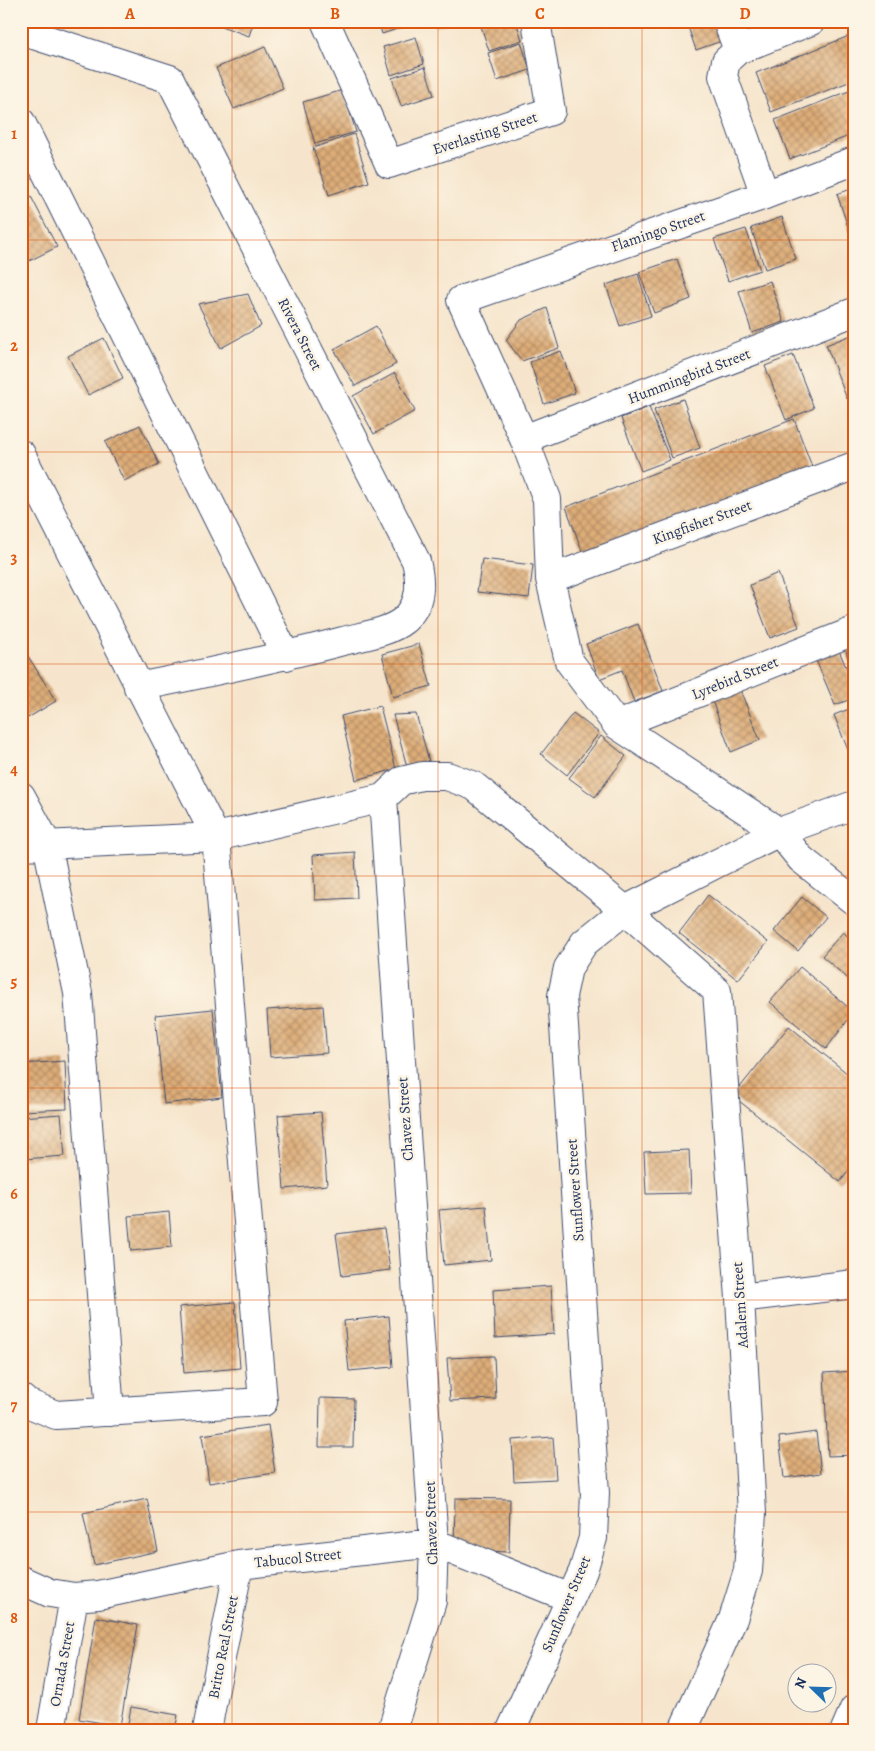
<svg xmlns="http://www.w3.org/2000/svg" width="875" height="1751" viewBox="0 0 875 1751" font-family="Alegreya,serif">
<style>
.building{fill:url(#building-cross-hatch)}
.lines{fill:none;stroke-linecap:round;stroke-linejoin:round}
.minor-casing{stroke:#3c4a6e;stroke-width:30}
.major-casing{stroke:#3c4a6e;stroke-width:30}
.minor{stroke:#fff;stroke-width:28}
.major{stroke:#fff;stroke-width:28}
.grid{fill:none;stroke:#de5710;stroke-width:1;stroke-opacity:0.55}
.labels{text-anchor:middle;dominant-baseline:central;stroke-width:5;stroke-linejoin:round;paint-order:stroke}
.street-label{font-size:15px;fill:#1b2f5e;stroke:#fcf5e5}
.neatline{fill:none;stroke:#de5710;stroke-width:2}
.grid-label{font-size:16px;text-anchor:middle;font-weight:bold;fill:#de5710}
</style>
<defs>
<pattern id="building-cross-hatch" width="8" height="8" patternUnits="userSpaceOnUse" patternTransform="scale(1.25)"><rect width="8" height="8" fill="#dead78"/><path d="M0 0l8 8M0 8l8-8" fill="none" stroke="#b38d66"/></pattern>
</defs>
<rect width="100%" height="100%" fill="#fcf5e5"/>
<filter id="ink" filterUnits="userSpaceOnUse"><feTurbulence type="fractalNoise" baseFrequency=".02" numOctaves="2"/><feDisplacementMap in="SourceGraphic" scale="10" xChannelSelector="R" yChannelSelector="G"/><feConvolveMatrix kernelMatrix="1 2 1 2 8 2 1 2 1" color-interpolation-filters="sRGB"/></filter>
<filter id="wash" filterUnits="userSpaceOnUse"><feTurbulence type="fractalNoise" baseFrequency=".0096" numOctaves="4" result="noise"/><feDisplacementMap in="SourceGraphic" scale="20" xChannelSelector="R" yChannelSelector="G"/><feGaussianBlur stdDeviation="1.12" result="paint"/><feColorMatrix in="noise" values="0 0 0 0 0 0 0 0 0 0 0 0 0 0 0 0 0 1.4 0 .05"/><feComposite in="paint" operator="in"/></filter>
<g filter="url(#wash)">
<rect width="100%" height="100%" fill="#f6e5cc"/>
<g id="blocks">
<!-- building -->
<path class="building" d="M207,21H254L249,36Z
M378,21H414L415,23L382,34Z
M433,21H453V22L435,27Z
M485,21H516L522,40L489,51L480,23Z
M686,21H721L727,39L696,50Z
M854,34V80L771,112L756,73Z
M416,37L424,64L391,75L383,47Z
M521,42L530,70L497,81L488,53Z
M265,47L283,88L234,109L216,68Z
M425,67L434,95L401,106L392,78Z
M854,89V134L790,159L775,120Z
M343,90L356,132L315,144L303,102Z
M354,134L369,182L329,195L313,148Z
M21,177L57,247L21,265Z
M854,188V235L851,236L837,194Z
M782,217L796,259L765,269L751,228Z
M746,229L760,270L728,281L714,239Z
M677,259L691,299L654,313L639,272Z
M638,274L651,316L620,326L606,285Z
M770,281L784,322L752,333L739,291Z
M248,294L261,326L221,348L198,304Z
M547,308L559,348L522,361L506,340L521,320Z
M376,326L396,364L355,386L334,349Z
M854,334V396L847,399L826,345Z
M104,338L123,378L88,395L68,356Z
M561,351L575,393L544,404L530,362Z
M793,355L814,408L786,420L765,366Z
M395,373L415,411L374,434L353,396Z
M683,399L700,448L672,458L654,410Z
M649,407L670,460L641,471L621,418Z
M794,419L814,472L585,559L566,507Z
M140,425L159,464L124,481L105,442Z
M482,559L533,565L529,598L477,592Z
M778,573L799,627L770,638L750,585Z
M638,624L663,691L634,702L622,670L599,679L586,644Z
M419,644L431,686L393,697L382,654Z
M21,645L56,701L21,722Z
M838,648L854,686V698L835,705L815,658Z
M854,649V673L846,652Z
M739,687L760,740L731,752L711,698Z
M380,706L396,769L356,780L341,716Z
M854,707V765L834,715Z
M573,713L599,733L567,775L541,754Z
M416,714L429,761L407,767L393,715Z
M601,736L626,756L595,797L569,778Z
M355,852L357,898L315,900L313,855Z
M708,895L768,942L738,980L679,933Z
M802,897L826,917L798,951L774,931Z
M843,932L854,942V984L822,956Z
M800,967L854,1012L826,1049L770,1002Z
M323,1006L327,1053L270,1057L267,1010Z
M213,1009L222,1097L164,1104L155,1015Z
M789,1026L848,1074L854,1067V1164L840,1182L733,1096Z
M65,1061L67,1109L21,1111V1064Z
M321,1112L327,1185L284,1189L278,1115Z
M61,1114L65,1156L23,1159L21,1117Z
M689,1150L691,1193L646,1194L644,1152Z
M486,1206L491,1260L444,1265L439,1210Z
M169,1212L172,1247L131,1251L128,1216Z
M384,1228L390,1270L342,1276L336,1234Z
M551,1286L554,1334L495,1338L493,1290Z
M235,1302L240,1368L184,1373L179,1307Z
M389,1316L393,1367L349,1371L344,1321Z
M494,1356L496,1399L450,1401L447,1358Z
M854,1371V1455L828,1456L824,1373Z
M320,1398L354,1399L353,1447H319Z
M268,1425L275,1473L209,1483L202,1435Z
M816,1432L821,1473L784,1478L779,1437Z
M553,1437L556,1479L514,1481L512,1440Z
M455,1498L510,1499L509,1552L454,1550Z
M147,1499L158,1551L94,1565L83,1513Z
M96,1617L138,1625L120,1726L79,1719Z
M131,1707L178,1715L175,1730H127Z"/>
</g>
</g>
<g filter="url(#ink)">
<use href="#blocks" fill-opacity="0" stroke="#3c4a6e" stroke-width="1"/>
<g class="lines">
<defs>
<path id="minor" d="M325,21L389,164L551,111L536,21
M727,21L738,50
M21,31L170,79L416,561C421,582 422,604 404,620C388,633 362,636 343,641C275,659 206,673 138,687
M21,122L286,656
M854,161L765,195L461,300L524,439L547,499L550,579L569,661L617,725L779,832L801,859L854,901
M765,195L723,76L726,61L738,50L811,21
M524,439L854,312
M21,454L216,837L263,1402L56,1415L27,1403L21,1398
M550,579L854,466
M617,725L854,631
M21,796L47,844L78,993L110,1412
M21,846L216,837L383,798
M740,1298L854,1284
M21,1580L50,1593L74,1597L98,1595L239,1565L434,1543L570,1598
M51,1730L74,1597
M207,1730L239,1565
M392,1730L432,1601L434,1543L383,798L401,781L422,776H447L474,786L625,910L717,991L740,1298L752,1513L748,1571L733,1619L683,1730
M845,1730L854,1709"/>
<path id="major" d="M511,1730L583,1571L593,1538L595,1493L562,996L568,968L584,943L625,910L779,832L854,805"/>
</defs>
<!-- minor casing -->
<use href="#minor" class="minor-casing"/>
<!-- major casing -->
<use href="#major" class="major-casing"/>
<!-- minor -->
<use href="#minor" class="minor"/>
<!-- major -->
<use href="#major" class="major"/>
</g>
</g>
<!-- grid -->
<path class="grid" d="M232,21V1730M438,21V1730M642,21V1730M21,240H854M21,452H854M21,664H854M21,876H854M21,1088H854M21,1300H854M21,1512H854"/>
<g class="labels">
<!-- street labels -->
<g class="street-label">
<text transform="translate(485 133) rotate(-18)">Everlasting Street</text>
<text transform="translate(658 231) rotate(-19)">Flamingo Street</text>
<text transform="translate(300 334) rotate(63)">Rivera Street</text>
<text transform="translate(689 376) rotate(-21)">Hummingbird Street</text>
<text transform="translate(702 522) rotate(-20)">Kingfisher Street</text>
<text transform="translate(735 678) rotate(-22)">Lyrebird Street</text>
<text transform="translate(405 1119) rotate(-94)">Chavez Street</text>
<text transform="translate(575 1190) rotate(-94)">Sunflower Street</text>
<text transform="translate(740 1305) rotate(-94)">Adalem Street</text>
<text transform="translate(431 1523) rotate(-92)">Chavez Street</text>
<text transform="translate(298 1558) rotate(-6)">Tabucol Street</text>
<text transform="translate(566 1604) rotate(-67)">Sunflower Street</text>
<text transform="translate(223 1647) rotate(-79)">Britto Real Street</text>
<text transform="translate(62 1664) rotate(-80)">Ornada Street</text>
</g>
</g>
<!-- margin -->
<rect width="875" height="1751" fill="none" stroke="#fcf5e5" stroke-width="55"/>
<!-- north arrow -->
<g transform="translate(812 1688) rotate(293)"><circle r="24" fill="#fcf5e5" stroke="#a2a6af"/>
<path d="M0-4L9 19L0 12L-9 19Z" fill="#1f6fb2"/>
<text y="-8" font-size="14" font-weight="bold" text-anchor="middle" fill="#1b2f5e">N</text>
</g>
<rect x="28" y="28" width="820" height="1696" class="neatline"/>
<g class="grid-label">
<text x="130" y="19">A</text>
<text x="335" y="19">B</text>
<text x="540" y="19">C</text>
<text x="745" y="19">D</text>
<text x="14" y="139">1</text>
<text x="14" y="351">2</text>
<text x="14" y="563">3</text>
<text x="14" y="775">4</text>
<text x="14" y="987">5</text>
<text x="14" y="1199">6</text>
<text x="14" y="1411">7</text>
<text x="14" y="1623">8</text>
</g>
</svg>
